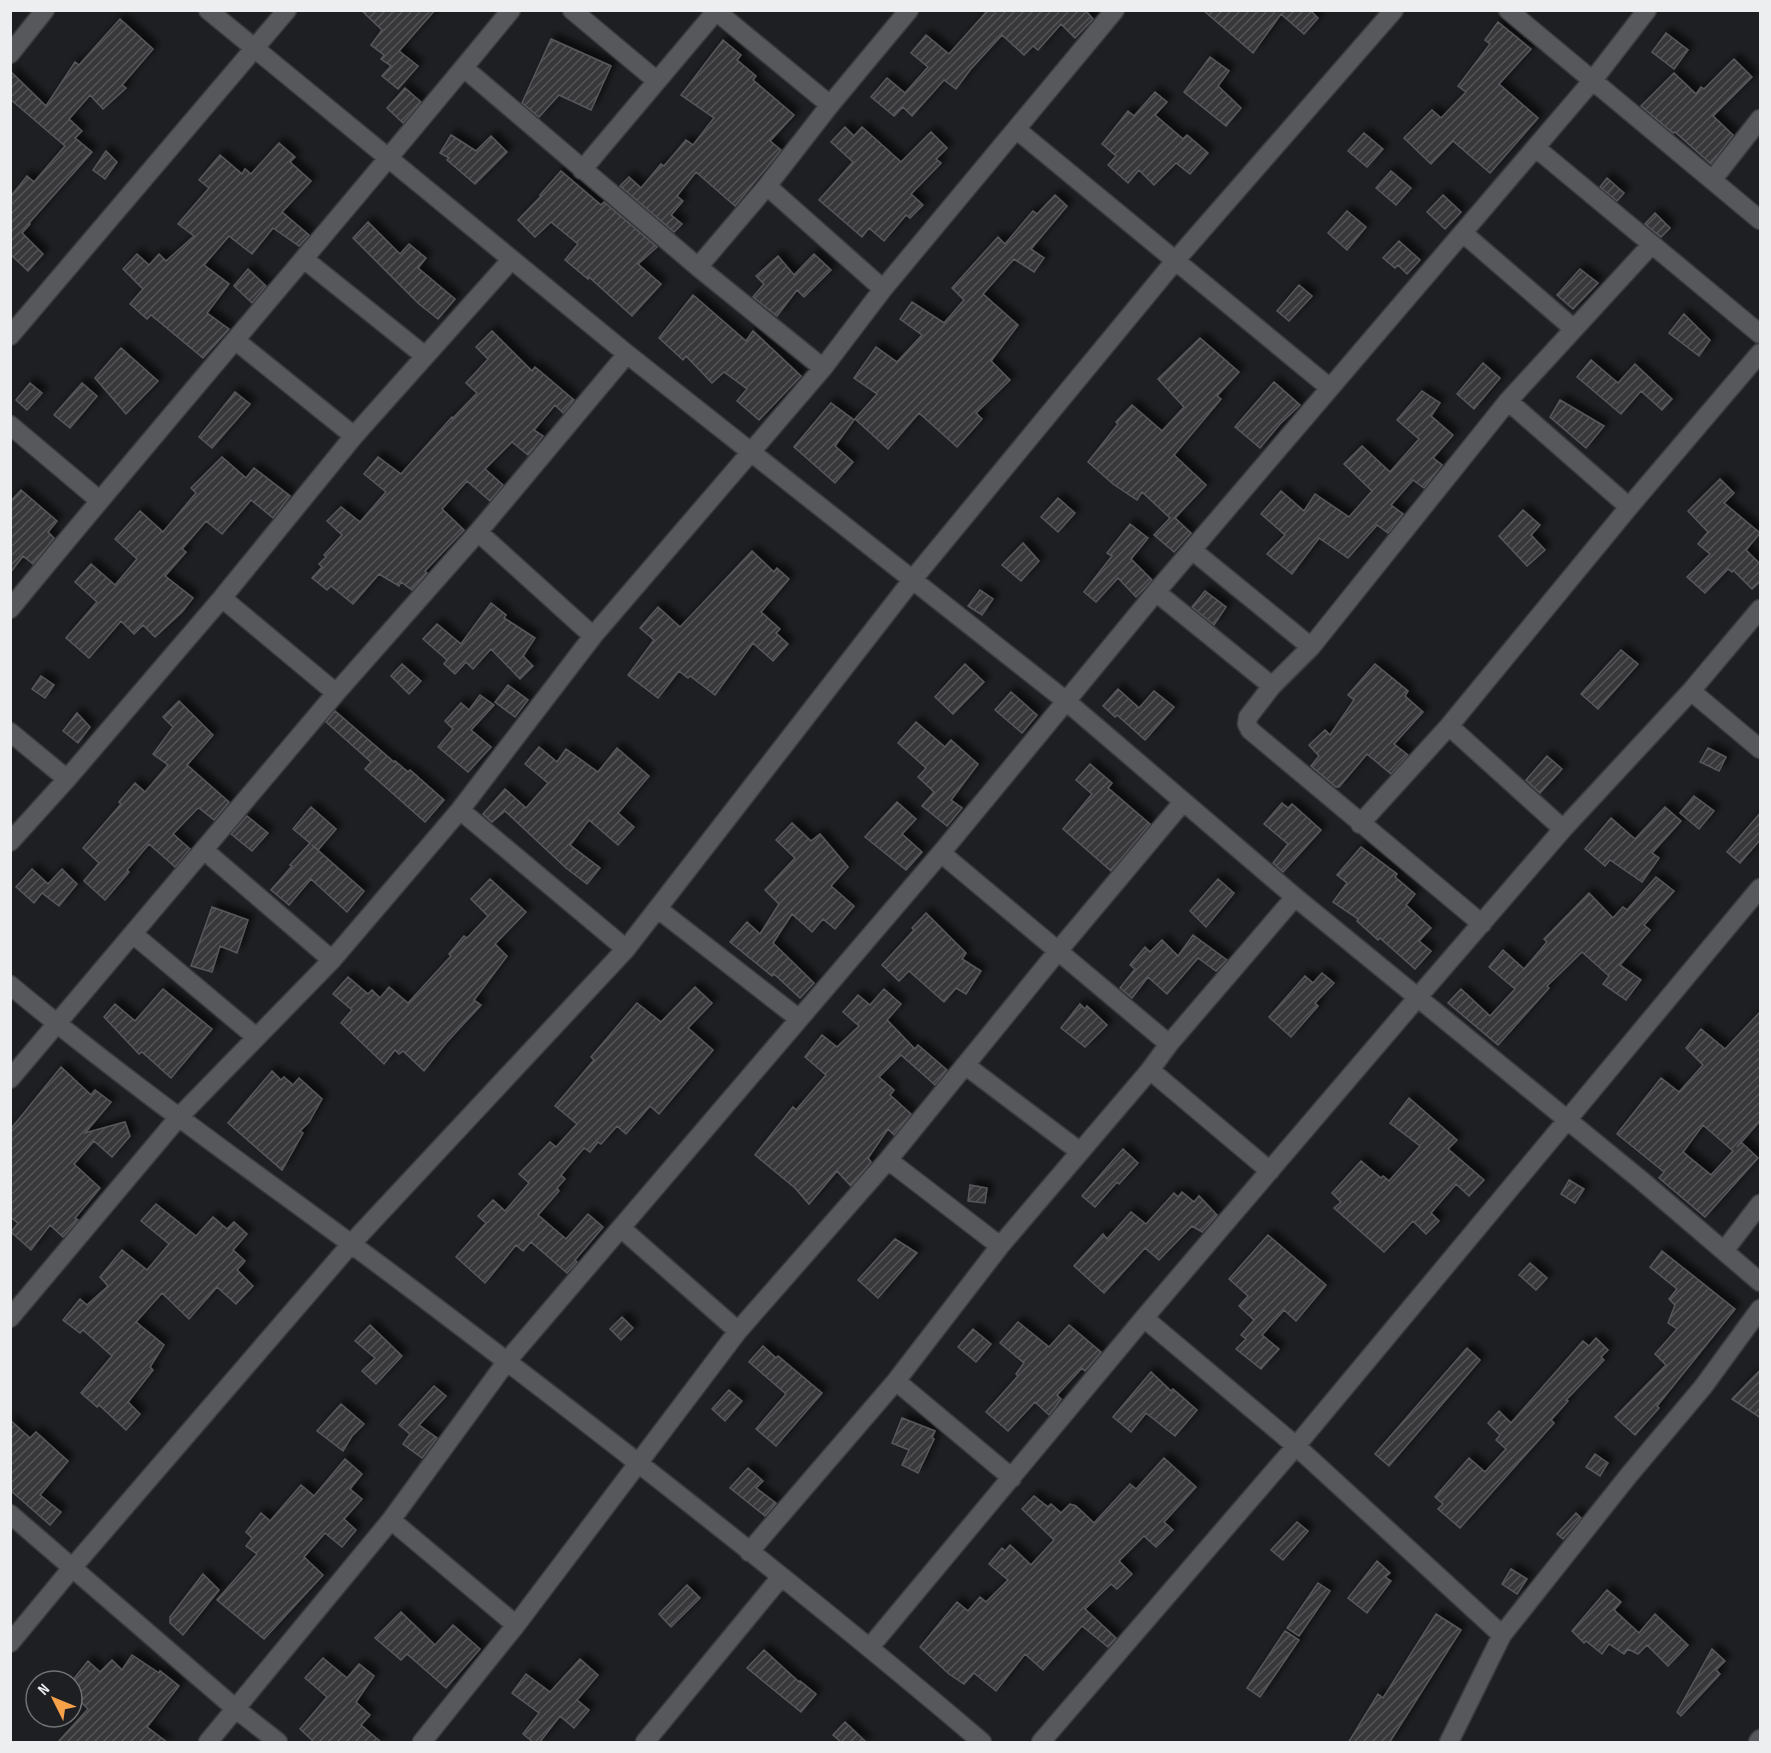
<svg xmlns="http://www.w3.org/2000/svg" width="1771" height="1753" viewBox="0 0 1771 1753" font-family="'Sofia Sans Condensed',sans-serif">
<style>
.building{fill:url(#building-hatch);stroke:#57585c;stroke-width:1.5;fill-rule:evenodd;filter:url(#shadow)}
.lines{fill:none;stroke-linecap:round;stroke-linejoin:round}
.minor-casing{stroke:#3a3b3e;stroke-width:21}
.minor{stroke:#57585c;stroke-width:18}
</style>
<defs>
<pattern id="building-hatch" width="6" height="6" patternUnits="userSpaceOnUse" patternTransform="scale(1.5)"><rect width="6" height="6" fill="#37373b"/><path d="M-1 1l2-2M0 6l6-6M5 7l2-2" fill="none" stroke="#545458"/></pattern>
<filter id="shadow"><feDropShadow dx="5.5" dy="-5.5" stdDeviation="3" flood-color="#0009"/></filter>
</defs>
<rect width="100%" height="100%" fill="#1e1f22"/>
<!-- building -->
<path class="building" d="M361,10H435L399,51L418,66L398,89L382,76L391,66L381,59L384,55L371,45L382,30Z
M988,10H1085L1093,19L1075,38L1061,24L1038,50L1033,46L1024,55L1002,35L970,70L956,89L944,80L912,116L903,107L894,116L871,97L887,78L905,93L928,67L911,53L926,35L949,54Z
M1203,10H1310L1318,18L1304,34L1281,14L1253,53Z
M120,19L153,49L122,85L126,88L103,109L90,95L69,119L82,131L75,138L92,152L29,223L30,224L22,233L43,254L28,271L11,255V196L27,176L34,182L65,146L10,99V71L46,106L75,62L79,65Z
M1498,22L1531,49L1499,84L1538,118L1490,173L1453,141L1431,164L1404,138L1432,110L1441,118L1466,92L1458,86L1490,44L1485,40Z
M1666,33L1688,50L1674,69L1652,52Z
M551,39L611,66L591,110L559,95L539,117L522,103Z
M723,40L741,55L737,60L756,76L753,80L794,115L770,141L781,150L735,206L696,172L677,196L683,201L671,215L682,224L674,232L620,186L629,177L641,188L661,164L664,166L686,140L693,145L714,118L681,95Z
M1210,57L1229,71L1218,86L1241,108L1226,126L1184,92Z
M1734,59L1752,77L1713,116L1733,135L1711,164L1675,132L1673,133L1641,106L1674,73L1696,94L1701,87L1704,89Z
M405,88L421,102L403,123L387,108Z
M1155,92L1167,102L1155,115L1183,139L1187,135L1208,153L1190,174L1176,163L1154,185L1139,170L1128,183L1108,165L1116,156L1102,144L1128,111L1134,116Z
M845,127L854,136L862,127L901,162L931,132L947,148L936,159L941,163L911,194L923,205L910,218L906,215L884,241L869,228L862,237L819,200L853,162L831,142Z
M1364,133L1383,149L1367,167L1348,151Z
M451,135L476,151L491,136L507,152L475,184L447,160L449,158L440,153Z
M279,143L295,157L290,162L311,181L282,212L309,235L299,246L273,228L252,254L229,236L204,265L229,284L207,313L229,329L203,358L151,315L147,319L130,304L143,289L123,269L137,254L149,265L159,254L166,261L194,236L178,224L209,188L199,180L220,155L242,174L245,169L251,174Z
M106,151L117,162L105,179L93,170Z
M561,171L601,205L604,202L657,247L638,264L661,284L632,316L589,277L588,279L565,260L578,244L551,222L535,237L518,220L541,196L540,195Z
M1391,171L1411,188L1396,205L1376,188Z
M1607,178L1624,193L1617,201L1600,187Z
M1055,195L1067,206L1031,249L1044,258L1034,272L1014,259L983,294L1018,325L991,361L1010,380L976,413L982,419L957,447L919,413L888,449L855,419L877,394L854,378L876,347L897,362L922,335L900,319L912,302L944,323L964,300L952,288L998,237L1005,244L1033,211L1037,214Z
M1443,195L1461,212L1445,229L1427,212Z
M1347,211L1366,227L1347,250L1328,233Z
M1655,213L1670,228L1661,237L1645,224Z
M368,222L400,254L409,244L426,258L418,268L455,299L438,319L419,304L353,238Z
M1399,241L1420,260L1407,274L1398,265L1395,268L1383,258Z
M814,254L831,270L804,297L797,290L777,316L753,297L764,284L756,276L778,256L794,275Z
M248,269L266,286L252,303L234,286Z
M1580,269L1598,283L1573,309L1557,295Z
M1299,285L1312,296L1289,321L1277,311Z
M693,295L746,341L753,331L801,376L759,420L737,401L747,389L724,372L712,383L686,356L683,360L659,338Z
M1684,314L1710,340L1699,356L1669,333Z
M492,331L532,371L535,367L574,400L563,413L555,405L534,430L543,436L528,455L512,442L485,469L503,485L490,501L467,481L442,509L464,530L425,571L427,573L412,590L401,582L399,586L379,574L353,604L331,586L327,590L312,578L322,567L319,564L326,557L324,555L342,535L327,521L341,507L360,522L386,492L364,474L378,457L401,474L452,417L453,418L477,393L466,383L488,359L476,347Z
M1200,338L1239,372L1217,396L1221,399L1174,455L1206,485L1175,518L1191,533L1174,552L1154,535L1170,518L1142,492L1137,500L1113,484L1088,462L1118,424L1116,422L1132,405L1162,431L1184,407L1158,379Z
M121,348L158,381L126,414L95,378Z
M1591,360L1618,383L1635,364L1672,399L1662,410L1641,391L1621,414L1577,377Z
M1483,363L1500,378L1474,409L1457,394Z
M1274,382L1300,405L1280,424L1260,448L1235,427Z
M30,383L42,393L27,410L16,400Z
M82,383L97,396L70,428L54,415Z
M1422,391L1440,403L1431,416L1453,435L1433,458L1442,465L1424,488L1413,480L1391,505L1403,514L1388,533L1377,525L1348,558L1319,538L1292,574L1267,554L1285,535L1261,514L1281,491L1304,511L1315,494L1349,517L1372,491L1344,464L1362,446L1390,472L1419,439L1397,420Z
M235,392L250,404L212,448L199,437Z
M1560,400L1604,426L1586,448L1550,417Z
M831,403L854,420L835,446L853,462L835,483L794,447Z
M222,457L246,478L254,468L290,496L273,518L251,500L222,534L206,521L182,549L186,552L165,576L193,598L182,612L155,637L143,625L134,634L121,621L89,658L66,638L97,602L75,582L91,564L115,585L137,559L115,539L124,529L140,511L163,532L196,493L191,488Z
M1720,479L1734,493L1724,503L1760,533L1746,550L1761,565V581L1752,589L1733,570L1732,572L1728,569L1705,593L1687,577L1710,554L1698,544L1708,532L1688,511Z
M21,490L57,521L48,532L54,538L33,564L23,556L10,573V502Z
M1058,498L1075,513L1058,532L1041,517Z
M1523,510L1540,525L1531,535L1545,550L1527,566L1499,536Z
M1130,524L1148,538L1131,559L1152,580L1136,597L1118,578L1096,602L1084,592L1112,556L1107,553Z
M1023,543L1039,561L1021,581L1002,565Z
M752,551L774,572L777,568L789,579L761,612L780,629L776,633L788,644L773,661L753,643L715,695L690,676L688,678L679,671L658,698L628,675L654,640L640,628L658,607L680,627Z
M980,590L993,599L982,615L968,606Z
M1205,591L1226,607L1214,625L1192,607Z
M491,603L506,615L504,618L535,638L523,656L533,666L520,679L491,649L473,669L466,662L455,674L444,664L447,660L423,639L437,624L461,644Z
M1621,650L1638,664L1598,709L1581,694Z
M402,664L421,681L409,694L391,676Z
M965,664L984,682L953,714L935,697Z
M1375,664L1408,691L1405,696L1423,712L1394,744L1408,755L1391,774L1367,754L1339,787H1336L1311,766L1319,756L1309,745L1325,730L1330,735L1354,700L1348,695Z
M41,676L54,685L45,698L32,689Z
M508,685L528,700L515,717L495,702Z
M1118,689L1139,708L1154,691L1174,707L1145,740L1117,715L1115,717L1103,706Z
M1011,692L1037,715L1022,733L995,710Z
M480,695L494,705L471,730L491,747L468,772L438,747L453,729L445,721L461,703L469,710Z
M179,701L213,735L187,765L229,802L214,820L199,808L197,809L173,834L190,849L175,867L149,844L127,870L129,872L105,900L84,881L99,863L83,848L121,804L119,802L135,783L145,792L168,765L153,754L173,727L163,717Z
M335,711L394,762L395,761L408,772L410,770L444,800L425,822L365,769L371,762L326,722Z
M77,713L90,727L78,743L63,731Z
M916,722L945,747L951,740L978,764L951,800L962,808L947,826L922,806L934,792L918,777L926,768L898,743Z
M539,747L557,762L566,749L598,772L617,748L649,776L618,813L634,827L618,845L589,820L570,845L600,868L587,884L566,868L505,811L492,822L483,814L505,789L526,808L548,783L525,764Z
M1708,748L1726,757L1719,771L1700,762Z
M1547,756L1562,769L1540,793L1526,780Z
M1090,764L1112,783L1108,788L1150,824L1111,871L1063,829L1092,794L1076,780Z
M1694,796L1714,811L1699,829L1680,813Z
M897,802L916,819L902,834L922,852L906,870L865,837Z
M1282,803L1288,808L1292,804L1321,830L1283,872L1273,863L1288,844L1264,824Z
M311,807L336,829L318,850L312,845L364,891L347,912L311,879L289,905L271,890L292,866L290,865L310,843L293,829Z
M1665,807L1681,821L1652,853L1659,858L1642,882L1610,860L1605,866L1585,849L1611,818L1635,839Z
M1761,812V839L1740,863L1727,852Z
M247,816L268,833L252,851L231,834Z
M792,823L811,841L820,834L848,867L831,886L854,906L835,929L823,919L812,932L792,914L773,943L814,983L800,998L774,974L772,976L730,942L747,922L760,934L779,904L765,890L795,858L776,840Z
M1361,847L1397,874L1395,877L1415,894L1406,905L1431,928L1419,941L1431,951L1415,969L1380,938L1378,940L1357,921L1358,919L1333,902L1347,883L1337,875Z
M32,869L48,884L62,869L77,884L59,906L42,893L34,903L16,887Z
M1656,877L1674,891L1644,925L1650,930L1620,965L1641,980L1626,1000L1603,984L1609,976L1582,952L1547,986L1549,988L1498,1045L1448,1003L1461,989L1490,1016L1515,989L1489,967L1503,950L1524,969L1547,942L1544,939L1589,893L1613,918L1623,907L1627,910Z
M490,879L526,912L495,944L507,956L474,1000L481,1005L446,1043L424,1071L403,1051L399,1054L395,1050L384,1064L341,1023L352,1010L333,994L348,977L368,994L372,990L380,998L389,987L408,1003L451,956L449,954L464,936L467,938L488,916L471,899Z
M1218,879L1234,893L1206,927L1190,911Z
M212,907L248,920L237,953L220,946L212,972L191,966Z
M926,913L966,953L962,959L981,971L966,994L956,988L944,1002L909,971L899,981L882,965L914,930L912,928Z
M1193,935L1227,960L1216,971L1198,958L1167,994L1148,977L1132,998L1120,988L1135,969L1130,965L1145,947L1150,952L1162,940L1178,956Z
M1322,973L1334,983L1315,1003L1318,1006L1291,1037L1269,1017L1305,976L1313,983Z
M695,987L712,1003L688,1028L713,1050L659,1114L650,1106L626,1134L617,1126L601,1144L598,1142L590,1152L584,1148L561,1175L565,1179L557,1188L559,1191L538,1215L566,1239L588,1214L603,1227L575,1260L577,1262L567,1273L531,1242L523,1251L516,1245L485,1283L456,1257L486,1223L478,1216L493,1200L505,1211L529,1183L519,1174L550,1142L556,1147L577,1124L555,1106L594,1060L591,1057L637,1003L661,1022Z
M163,989L212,1029L171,1078L142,1052L139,1054L104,1017L115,1004L135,1021Z
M884,989L901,1004L887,1020L915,1049L918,1045L947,1070L935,1085L901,1055L879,1077L894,1090L890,1095L911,1114L894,1135L888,1129L868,1158L871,1162L851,1186L837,1171L809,1204L795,1188L755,1155L793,1107L796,1110L826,1075L805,1057L822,1035L837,1047L859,1026L843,1012L858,995L870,1005Z
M1080,1004L1085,1009L1087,1006L1107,1025L1085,1047L1061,1028Z
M1761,1011V1120L1737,1147L1741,1142L1758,1158L1705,1217L1659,1178L1664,1172L1617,1134L1661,1078L1679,1092L1703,1065L1686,1048L1701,1029L1725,1049ZM1703,1125L1733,1151L1711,1175L1683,1152Z
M61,1067L91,1095L95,1090L111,1102L85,1133L125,1122L130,1136L112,1157L94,1141L74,1164L100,1188L75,1218L78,1220L63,1237L50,1225L31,1250L11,1232L18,1223L10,1217V1130Z
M272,1071L281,1080L284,1077L293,1085L299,1078L322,1099L309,1122L300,1131L303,1133L282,1170L228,1123Z
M1409,1098L1457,1140L1448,1149L1484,1180L1469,1196L1456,1184L1431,1213L1439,1221L1426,1234L1413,1221L1384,1252L1334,1208L1341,1202L1332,1193L1361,1161L1381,1178L1383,1176L1389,1181L1420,1146L1390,1123Z
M1123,1149L1138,1163L1119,1184L1117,1182L1095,1207L1082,1196Z
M1569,1180L1584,1189L1575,1203L1561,1194Z
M970,1185L987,1188L985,1203L968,1201Z
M1182,1192L1194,1202L1199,1196L1217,1215L1202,1232L1192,1226L1159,1260L1145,1248L1104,1293L1074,1266L1103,1234L1107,1239L1131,1212L1146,1224L1174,1193L1178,1197Z
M156,1204L196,1236L213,1217L227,1229L234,1222L247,1234L233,1250L245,1261L237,1270L253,1286L236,1304L217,1287L189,1319L162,1293L136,1322L164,1345L150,1367L153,1370L128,1402L140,1414L126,1430L99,1405L97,1407L81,1393L112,1356L83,1330L80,1333L63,1320L80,1299L87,1305L108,1286L100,1277L122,1250L147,1270L169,1244L141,1221Z
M1268,1235L1326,1285L1296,1321L1284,1310L1262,1335L1279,1349L1261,1369L1236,1349L1246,1339L1241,1335L1254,1320L1239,1306L1248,1296L1229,1279Z
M895,1239L917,1253L878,1298L858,1280Z
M1662,1251L1735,1309L1657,1406L1659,1408L1635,1435L1615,1417L1666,1365L1655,1354L1677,1329L1668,1323L1675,1305L1669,1299L1677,1289L1650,1267Z
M1530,1263L1547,1278L1536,1290L1519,1275Z
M622,1317L633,1328L621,1340L610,1329Z
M1018,1322L1049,1347L1069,1325L1101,1352L1085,1371L1082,1368L1057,1395L1061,1399L1049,1415L1035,1402L1008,1431L986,1412L1018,1376L1016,1374L1024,1363L1000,1343Z
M370,1325L402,1356L376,1384L362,1371L375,1358L355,1341Z
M973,1329L991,1344L976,1362L958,1347Z
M1596,1338L1608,1350L1601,1357L1604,1360L1566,1400L1568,1401L1551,1420L1554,1423L1460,1528L1438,1509L1443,1504L1435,1497L1469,1458L1485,1472L1506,1449L1496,1440L1500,1435L1488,1423L1499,1411L1511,1423L1583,1341L1589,1346Z
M763,1346L776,1358L778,1356L822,1393L776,1446L756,1429L786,1394L749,1362Z
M1467,1348L1480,1360L1389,1466L1375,1454Z
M1761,1369V1418L1732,1399Z
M1151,1372L1171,1391L1173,1389L1197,1410L1175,1436L1146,1413L1131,1432L1113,1417Z
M434,1386L446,1396L419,1425L437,1438L422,1458L403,1444L410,1434L399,1425Z
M729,1390L742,1401L725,1421L712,1409Z
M341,1404L364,1424L352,1436L343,1451L317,1431Z
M902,1418L935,1431L932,1438L934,1439L918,1473L902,1465L909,1450L892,1443Z
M10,1420L30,1438L36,1432L68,1461L40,1495L61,1512L50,1525L10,1490Z
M1595,1454L1608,1463L1600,1476L1586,1467Z
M1164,1458L1196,1487L1164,1522L1173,1530L1156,1547L1144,1536L1119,1561L1132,1574L1117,1589L1111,1584L1085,1609L1116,1638L1108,1647L1082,1626L1043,1670L1025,1654L996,1691L974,1673L964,1684L949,1674L920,1647L957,1602L968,1611L980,1597L986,1602L1008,1580L989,1564L1002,1548L1005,1551L1010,1545L1031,1565L1054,1540L1022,1509L1034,1496L1048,1507L1051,1504L1061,1513L1070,1504L1076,1506L1094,1523L1130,1484L1136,1489Z
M345,1459L362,1474L350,1489L362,1499L344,1519L356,1530L342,1547L325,1533L304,1557L323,1575L264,1639L217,1600L257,1554L246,1546L252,1538L246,1532L261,1513L270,1521L301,1485L314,1496Z
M748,1468L763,1481L756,1488L776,1503L765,1516L730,1488Z
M1576,1513L1581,1518L1563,1539L1557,1534Z
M1297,1522L1308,1531L1283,1560L1271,1550Z
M1377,1561L1390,1573L1385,1577L1391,1581L1367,1613L1348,1598Z
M1511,1569L1527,1579L1517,1594L1502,1584Z
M203,1574L219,1590L183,1635L170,1623V1617Z
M1318,1583L1330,1591L1299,1636L1287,1628Z
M687,1585L700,1598L671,1627L659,1614Z
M1607,1590L1621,1602L1614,1610L1639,1633L1655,1614L1688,1645L1668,1666L1647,1645L1638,1654L1628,1649L1624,1654L1609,1644L1602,1654L1586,1641L1584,1643L1572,1631Z
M401,1612L435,1645L453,1625L480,1649L446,1688L407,1654L401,1660L375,1638Z
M1436,1614L1461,1630L1389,1743H1348L1378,1694L1383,1698Z
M1285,1631L1299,1640L1260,1697L1247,1688Z
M1712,1649L1725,1661L1716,1670L1720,1674L1681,1716L1677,1712Z
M764,1650L799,1682L800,1681L816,1694L801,1712L747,1668Z
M132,1655L159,1673L160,1671L179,1686L147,1727L168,1743H57L88,1709L72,1693V1681L88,1661L100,1672L112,1660L122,1670Z
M323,1658L347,1678L359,1664L374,1676L356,1702L370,1715L361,1725L382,1743H315L300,1729L327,1697L305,1678Z
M580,1659L598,1675L577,1700L589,1710L574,1728L560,1716L539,1743H534L523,1734L539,1713L512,1693L526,1674L550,1692Z
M845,1722L867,1743H842L833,1735Z"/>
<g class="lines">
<defs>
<path id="minor" d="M208,10L627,354L1066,701L1295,897L1642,1181L1760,1282
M572,10L657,81
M1508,10L1760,220
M716,11L830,105
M10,54L45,10
M464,68L698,267L823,368
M1017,130L1330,388
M1536,148L1760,334
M582,170L717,10
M1713,179L1760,119
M767,186L883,289
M1463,233L1574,329
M304,259L425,356
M698,267L767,186L830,105L909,10
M10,336L287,10
M235,340L354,436
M1508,401L1629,507
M10,425L99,500
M478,532L593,636
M1192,550L1311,647
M1156,592L1272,686
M222,598L336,693
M10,609C175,408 346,212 511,10
M1691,691L1760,749
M1449,726L1563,829
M10,732L67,779
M460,810L626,949
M1360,824L1449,726L1629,507L1760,353
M10,842L67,779L222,598L354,436L511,260
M205,851L332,960
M941,853L1169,1044
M658,909L798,1018
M1482,924L1250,730L1247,724L1248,717L1272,686L1311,647L1508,401L1652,244
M133,934L256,1037
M10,985C137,1091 273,1185 405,1284C601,1432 795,1583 982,1742
M965,1065L1079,1151
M1150,1070L1270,1171
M10,1079L336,693L478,532L627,354
M888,1160L1000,1246
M621,1228L738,1331
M1724,1251L1760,1204
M10,1318L178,1118L332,960L460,810L593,636L823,368L883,289L1115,10
M1144,1318L1296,1446L1502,1635
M896,1381L1012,1478
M10,1514L236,1709L278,1742
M391,1520L516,1625
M749,1552L896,1381L1000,1246L1150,1070L1169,1044L1295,897
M10,1643L72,1568L351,1244L626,949L913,579L1175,261L1394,10
M870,1647L1144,1318L1418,997L1563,829L1691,691L1760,609
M208,1742L391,1520L507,1361L941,853L1156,592L1593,80L1647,10
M422,1742L516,1625L738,1331L888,1160L1058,951L1183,802
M645,1742L781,1577
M1041,1742L1296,1446L1760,888
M1449,1742L1502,1635L1629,1475L1703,1387L1760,1309
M1758,1742L1760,1739"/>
</defs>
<!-- minor casing -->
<use href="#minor" class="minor-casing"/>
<!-- minor -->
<use href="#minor" class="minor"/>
</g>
<!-- border -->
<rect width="1771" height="1753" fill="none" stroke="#edeef0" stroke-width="24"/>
<!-- north arrow -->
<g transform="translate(54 1699) rotate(313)"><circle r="28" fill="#1e1f22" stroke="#717274" stroke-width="1.5"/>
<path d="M0-4.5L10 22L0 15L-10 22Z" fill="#f7a149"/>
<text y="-9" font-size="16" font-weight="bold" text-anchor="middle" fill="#edeef0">N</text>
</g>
</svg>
